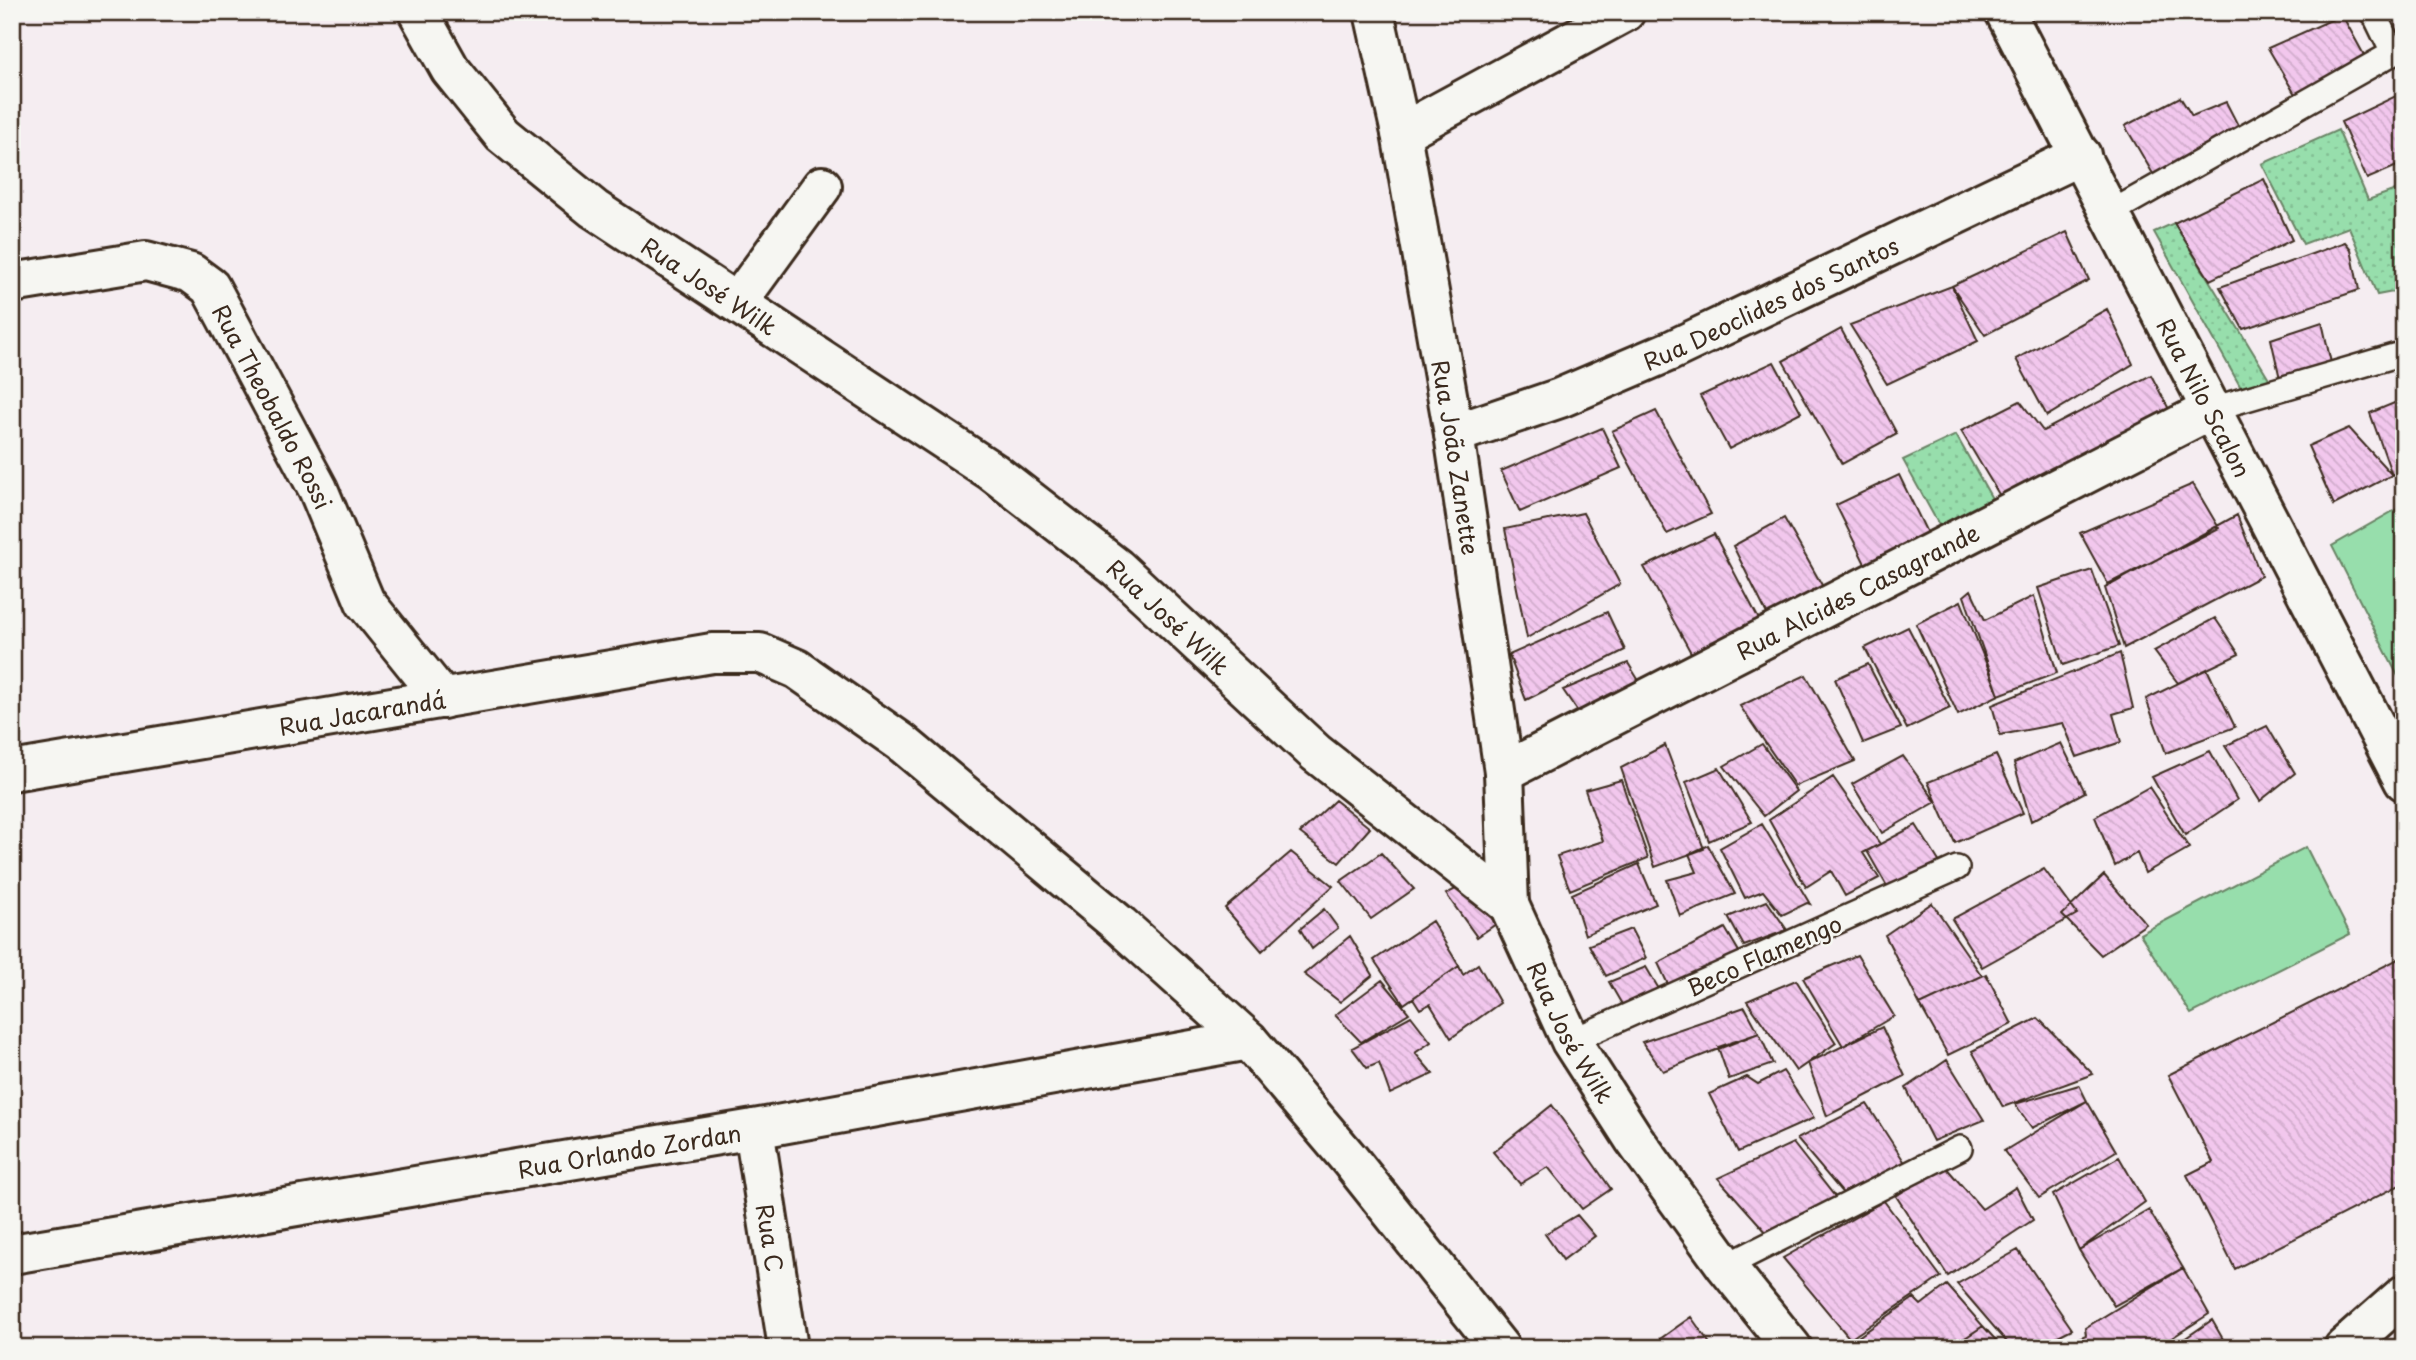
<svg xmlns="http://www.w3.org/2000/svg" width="2416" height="1360" viewBox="0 0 2416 1360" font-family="'Playpen Sans',sans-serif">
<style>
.grass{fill:#97deac;stroke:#698465;stroke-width:2}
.garden{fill:url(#garden-dots);stroke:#698465;stroke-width:2}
.building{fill:url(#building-back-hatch);stroke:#3b2a1e;stroke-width:2}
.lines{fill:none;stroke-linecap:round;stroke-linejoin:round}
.service-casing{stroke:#3b2a1e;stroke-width:28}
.minor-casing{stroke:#3b2a1e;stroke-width:44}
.tertiary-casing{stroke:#3b2a1e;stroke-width:44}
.service{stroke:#f6f6f2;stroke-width:23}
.minor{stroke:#f6f6f2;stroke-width:38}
.tertiary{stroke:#f6f6f2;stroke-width:38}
.labels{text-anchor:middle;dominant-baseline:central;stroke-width:5;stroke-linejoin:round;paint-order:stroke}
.street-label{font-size:23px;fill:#3b2a1e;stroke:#f6f6f2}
</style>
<defs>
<pattern id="garden-dots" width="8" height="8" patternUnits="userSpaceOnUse" patternTransform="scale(1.75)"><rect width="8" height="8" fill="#97deac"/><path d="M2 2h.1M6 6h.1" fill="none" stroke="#83bf94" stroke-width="1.8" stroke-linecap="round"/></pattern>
<pattern id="building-back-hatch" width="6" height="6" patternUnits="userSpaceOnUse" patternTransform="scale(1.75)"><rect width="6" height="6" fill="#f2c7ed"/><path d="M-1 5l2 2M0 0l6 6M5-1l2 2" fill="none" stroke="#d0abcb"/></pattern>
</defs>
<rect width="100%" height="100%" fill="#f5edf1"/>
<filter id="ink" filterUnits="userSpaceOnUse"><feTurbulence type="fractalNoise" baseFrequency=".0143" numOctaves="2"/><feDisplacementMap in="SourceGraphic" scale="14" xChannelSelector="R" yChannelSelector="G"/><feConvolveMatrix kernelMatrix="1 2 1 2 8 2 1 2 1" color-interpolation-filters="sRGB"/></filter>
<g filter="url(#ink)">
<!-- grass -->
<path class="grass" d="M2404,505V688L2332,546Z
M2306,847L2350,934L2191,1014L2140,934Z"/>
<!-- garden -->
<path class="garden" d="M2338,130L2368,200L2401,188L2404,194V290L2377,295L2349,227L2303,244L2262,164Z
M2174,223L2273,385L2245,395L2154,232Z
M1956,435L1995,504L1944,534L1903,460Z"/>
<!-- building -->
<path class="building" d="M2342,15L2364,55L2296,96L2268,48Z
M2398,95L2404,108V163L2367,179L2341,122Z
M2180,97L2192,116L2226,102L2244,137L2156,179L2125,126Z
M2264,179L2292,240L2210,280L2174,223Z
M2067,232L2089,280L1985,335L1952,286Z
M2345,242L2351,249L2359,290L2243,329L2220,287Z
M1952,286L1978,341L1887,384L1850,325Z
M2107,309L2133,364L2047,416L2016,359Z
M2322,322L2331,363L2281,383L2271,339Z
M1841,329L1897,434L1842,464L1783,361Z
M1774,362L1801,412L1729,449L1700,396Z
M2151,375L2171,413L2003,501L1961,431L2020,401L2043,431Z
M2404,399V470L2392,475L2370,413Z
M1656,411L1711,514L1667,534L1612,431Z
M1602,428L1621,468L1520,512L1501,471Z
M2349,428L2392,475L2334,505L2308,446Z
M1899,475L1931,541L1868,570L1836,505Z
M2193,484L2219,528L2108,584L2080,533Z
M1583,513L1620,584L1527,638L1505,529Z
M2237,515L2261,576L2124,648L2105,588Z
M1784,518L1823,587L1769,618L1733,546Z
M1714,534L1762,625L1696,662L1644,567Z
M2092,570L2119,646L2063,665L2038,588Z
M1971,590L1985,620L2034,596L2057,673L1999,695L1964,596Z
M1961,601L1999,695L1958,715L1916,624Z
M1607,612L1625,650L1526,700L1509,655Z
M2215,618L2239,654L2178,683L2154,651Z
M1908,627L1950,708L1907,729L1865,648Z
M2120,653L2133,708L2113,714L2121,742L2077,757L2063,723L2000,735L1992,705Z
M1628,663L1649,697L1585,722L1563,690Z
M1868,664L1901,728L1863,743L1835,679Z
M2207,669L2235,727L2166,753L2146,699Z
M1806,675L1855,761L1795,786L1740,706Z
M2267,726L2295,773L2260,801L2225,746Z
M2061,743L2085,792L2031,821L2014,763Z
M1762,744L1796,791L1764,816L1724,766Z
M1665,745L1704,849L1655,867L1621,768Z
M2210,751L2237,800L2185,835L2152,777Z
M1996,755L2023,813L1955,843L1928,782Z
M1903,756L1936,802L1882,833L1852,784Z
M1719,768L1752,822L1709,841L1686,782Z
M1833,777L1880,844L1863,853L1879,878L1845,896L1831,871L1806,887L1769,820Z
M1621,780L1648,858L1570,890L1557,856L1603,841L1585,790Z
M2149,787L2189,848L2145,873L2137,853L2115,866L2095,817Z
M1335,800L1370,828L1339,863L1300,833Z
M1762,824L1810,904L1807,903L1782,915L1763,891L1745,898L1720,848Z
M1916,825L1940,863L1888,888L1867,851Z
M1708,845L1735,894L1680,916L1667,880L1697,872L1689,854Z
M1291,852L1333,886L1262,951L1225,908Z
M1381,853L1414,889L1371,919L1341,881Z
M1639,864L1656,904L1585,935L1572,894Z
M2044,869L2077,914L1982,967L1952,919Z
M2104,875L2146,924L2101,955L2062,915Z
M1467,883L1496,924L1477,937L1446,894Z
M1767,901L1787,930L1744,946L1728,917Z
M1932,903L1982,976L1920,1005L1885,935Z
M1324,909L1338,928L1312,949L1300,929Z
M1432,921L1459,966L1404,1004L1374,960Z
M1725,928L1744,960L1671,991L1658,963Z
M1631,929L1646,958L1606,976L1589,945Z
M1350,936L1373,975L1340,1002L1304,974Z
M1857,955L1894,1016L1843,1046L1803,978Z
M2404,956V1183L2235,1269L2187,1175L2213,1162L2168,1075Z
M1478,964L1500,1003L1451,1038L1430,1004L1420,1009L1413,998L1459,966L1463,975Z
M1646,967L1659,989L1624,1008L1609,982Z
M1986,974L2012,1024L1948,1055L1920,1005Z
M1382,980L1409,1013L1361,1042L1335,1015Z
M1796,980L1836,1043L1796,1071L1747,1001Z
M1745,1007L1759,1033L1663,1071L1642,1042Z
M1411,1016L1431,1042L1415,1053L1433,1074L1390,1094L1379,1063L1367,1068L1352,1048Z
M2038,1018L2093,1074L2003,1107L1972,1051Z
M1882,1027L1905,1076L1827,1116L1808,1063Z
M1759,1033L1773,1064L1729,1079L1718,1047Z
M1947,1060L1984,1120L1933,1141L1906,1088Z
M1783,1071L1814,1118L1738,1152L1709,1094L1747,1077L1758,1084Z
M2079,1085L2087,1101L2032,1128L2015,1104Z
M2087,1101L2116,1151L2039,1198L2004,1151Z
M1867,1104L1911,1172L1851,1203L1797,1139Z
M1552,1105L1611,1189L1582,1209L1548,1167L1520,1184L1493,1152Z
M1793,1143L1843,1207L1774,1241L1718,1178Z
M2119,1157L2145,1202L2079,1250L2053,1195Z
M1944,1165L1982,1209L2016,1187L2033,1220L1948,1276L1896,1196Z
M1884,1201L1941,1277L1850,1339L1783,1258Z
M2149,1210L2183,1268L2114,1306L2079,1250Z
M1577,1215L1595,1236L1563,1260L1545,1234Z
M2018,1250L2072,1329L2034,1348H2012L1957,1284Z
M2183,1268L2209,1314L2156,1348H2056L2086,1335L2085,1328Z
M1947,1285L1983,1326L1950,1348H1856L1851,1342L1914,1298L1921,1305Z
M1691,1317L1713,1348H1656L1653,1344Z
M2212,1320L2228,1348H2171Z
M1983,1326L2003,1348H1950Z"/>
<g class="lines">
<defs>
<path id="service" d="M2110,213L2393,53L2373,12
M2212,409L2404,353
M1571,1041L1957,868
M1726,1266L1960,1148"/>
<g id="minor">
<path id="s1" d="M418,12L450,69L503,135L594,209L993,472L1117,568L1316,753L1509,905L1571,1041L1634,1139L1726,1266L1792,1348"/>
<path id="s2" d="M1374,12L1401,133L1454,434L1504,772L1509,905"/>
<path id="s3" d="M2005,12L2404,781"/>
<path d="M1401,133L1625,12"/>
<path id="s4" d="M12,283L146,261L191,273L210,287L318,489L365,602L443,699"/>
<path d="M737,303L822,186"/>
<path id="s5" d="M1454,434L1560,398L1670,351L2081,155"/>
<path id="s6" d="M1504,772L2212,409"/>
<path id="s7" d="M754,1129L788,1348"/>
<path id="s8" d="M12,1254L754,1129L1248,1040"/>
<path d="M2344,1348L2404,1295"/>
</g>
<g id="tertiary">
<path id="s9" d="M12,771L712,653H760L797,669L901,742L1120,925L1248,1040L1350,1160L1500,1348"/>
</g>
</defs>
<!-- service casing -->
<use href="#service" class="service-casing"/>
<!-- minor casing -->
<use href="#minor" class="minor-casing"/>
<!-- tertiary casing -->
<use href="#tertiary" class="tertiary-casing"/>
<!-- service -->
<use href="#service" class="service"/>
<!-- minor -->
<use href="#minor" class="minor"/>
<!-- tertiary -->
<use href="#tertiary" class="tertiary"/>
</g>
</g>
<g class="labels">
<!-- street labels -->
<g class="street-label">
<text stroke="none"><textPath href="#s1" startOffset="406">Rua José Wilk</textPath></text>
<text stroke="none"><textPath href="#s5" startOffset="343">Rua Deoclides dos Santos</textPath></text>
<text stroke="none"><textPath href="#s3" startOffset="434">Rua Nilo Scalon</textPath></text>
<text stroke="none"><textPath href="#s4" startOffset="341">Rua Theobaldo Rossi</textPath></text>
<text stroke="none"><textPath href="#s2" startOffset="453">Rua João Zanette</textPath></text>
<text stroke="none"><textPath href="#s6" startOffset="397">Rua Alcides Casagrande</textPath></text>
<text stroke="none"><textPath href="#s1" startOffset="973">Rua José Wilk</textPath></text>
<text stroke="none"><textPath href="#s9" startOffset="355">Rua Jacarandá</textPath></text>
<text transform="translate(1764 955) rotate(-24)">Beco Flamengo</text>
<text stroke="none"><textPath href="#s1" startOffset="1561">Rua José Wilk</textPath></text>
<text stroke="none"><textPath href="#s8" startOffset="626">Rua Orlando Zordan</textPath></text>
<text stroke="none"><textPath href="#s7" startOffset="110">Rua C</textPath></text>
</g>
</g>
<!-- margin -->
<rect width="2416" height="1360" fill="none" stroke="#f6f6f2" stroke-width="42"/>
<rect x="21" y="21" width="2374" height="1318" fill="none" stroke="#3b2a1e" stroke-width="2.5" filter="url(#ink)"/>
</svg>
